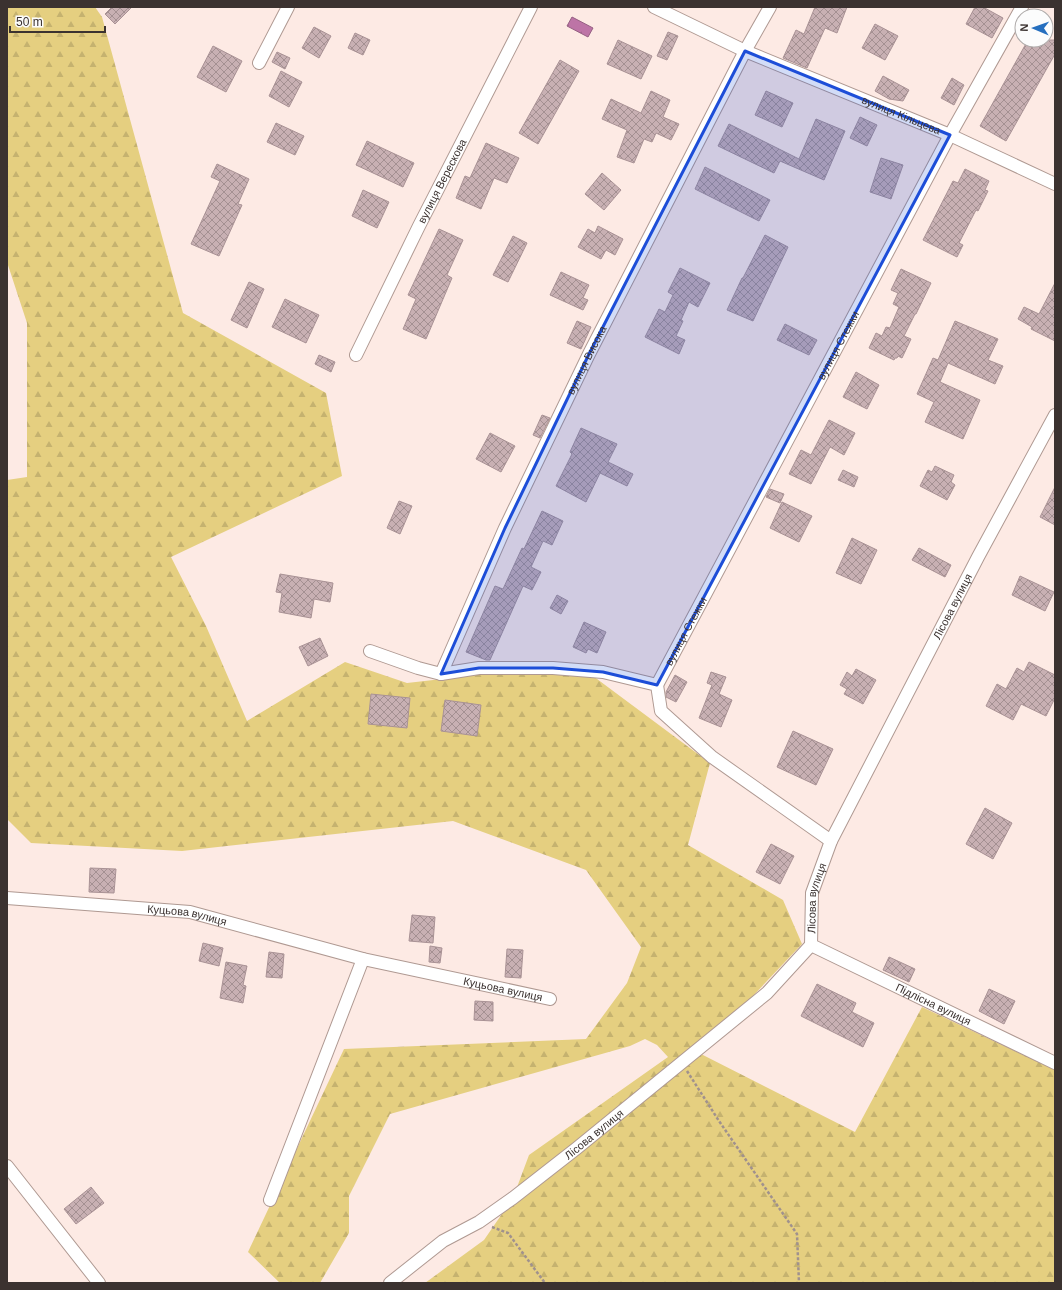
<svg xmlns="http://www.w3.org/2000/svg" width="1062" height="1290" viewBox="0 0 1062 1290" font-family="Helvetica,sans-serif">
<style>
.forest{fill:url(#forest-firs)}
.water{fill:url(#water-ripples);stroke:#966083}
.building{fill:url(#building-cross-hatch);stroke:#a99295}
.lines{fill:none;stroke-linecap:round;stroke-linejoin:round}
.minor-casing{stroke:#af9992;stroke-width:14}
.path{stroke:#a0918d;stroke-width:2.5;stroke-dasharray:3 2;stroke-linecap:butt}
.minor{stroke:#fff;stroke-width:12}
.marked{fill:#1d4ed8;fill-opacity:0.2;stroke:#1d4ed8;stroke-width:3;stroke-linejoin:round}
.labels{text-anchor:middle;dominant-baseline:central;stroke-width:3;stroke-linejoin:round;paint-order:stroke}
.street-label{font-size:11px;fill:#3b3230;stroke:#fcfcfc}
</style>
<defs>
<pattern id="forest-firs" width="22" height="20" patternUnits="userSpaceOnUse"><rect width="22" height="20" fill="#e5cf80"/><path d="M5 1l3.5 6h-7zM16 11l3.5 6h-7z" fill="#c5b26f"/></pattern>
<pattern id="water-ripples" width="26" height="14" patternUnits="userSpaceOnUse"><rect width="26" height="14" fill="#bd74a6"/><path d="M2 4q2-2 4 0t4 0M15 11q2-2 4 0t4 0" fill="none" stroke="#9b6088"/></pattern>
<pattern id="building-cross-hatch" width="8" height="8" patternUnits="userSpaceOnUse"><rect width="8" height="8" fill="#c8b0b3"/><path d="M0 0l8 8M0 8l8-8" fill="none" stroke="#a49092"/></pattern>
</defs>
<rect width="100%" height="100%" fill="#fdeae4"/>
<!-- forest -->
<path class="forest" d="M7,7H95L102,17L183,313L326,393L342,476L171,557L206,626L247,721L345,662L407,683L513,671L593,676L710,763L688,845L783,900L802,944L699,1053L855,1132L922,1007L1055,1070V1283H425L484,1240L513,1198L529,1155L668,1057L657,1045L645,1039L630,1046L390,1114L349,1196V1233L320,1283H280L248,1252L344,1049L586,1039L627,983L641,947L586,870L453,821L182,851L31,843L7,819V480L27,477V323L7,262Z"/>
<!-- water -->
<path class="water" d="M572,17L593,28L588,37L567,26Z"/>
<!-- building -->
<path class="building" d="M112,7H132L115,24L105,14Z
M815,7H847L837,33L825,28L807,68L783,58L796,30L804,34Z
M975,7H983L1003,18L992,38L966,24Z
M875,24L898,36L885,60L862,48Z
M314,27L331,36L319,58L302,48Z
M668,32L678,36L667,60L657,56Z
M355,33L370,40L363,55L348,48Z
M618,40L652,56L641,79L607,64Z
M1028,40H1055V54L1006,141L980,126Z
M213,46L242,61L226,92L197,77Z
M277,52L290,58L285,69L272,62Z
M560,60L579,71L538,144L519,133Z
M281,71L302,82L289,107L269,96Z
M883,76L909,90L903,101L889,99L875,91Z
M952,78L964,85L954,105L941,98Z
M651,91L670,100L663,117L679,124L671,140L656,133L652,142L644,139L634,163L617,157L627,130L602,119L611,99L641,113Z
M766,91L793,103L782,127L755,115Z
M860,117L877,125L867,146L850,138Z
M816,119L845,131L824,180L780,161L774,173L718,146L729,124L799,159Z
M276,123L304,136L295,155L267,142Z
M367,141L414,163L403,187L356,165Z
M486,143L519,158L507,183L494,178L481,209L456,198L465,176L470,178Z
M881,158L903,165L891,199L870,192Z
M217,164L249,179L238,204L242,205L219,256L191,244L220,181L211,177Z
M705,167L770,200L759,221L695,189Z
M965,169L989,181L985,190L988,191L978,211L976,210L959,243L963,245L957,257L923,240L953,181L958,183Z
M602,173L621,190L604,210L585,194Z
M363,190L389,202L377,228L352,216Z
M598,226L623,239L615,255L606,250L601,259L578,247L588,229L595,233Z
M439,229L463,240L447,275L452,278L426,339L403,329L416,299L408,295Z
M765,235L788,247L753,321L727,310L742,278H743Z
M513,236L527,243L508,282L493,275Z
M680,268L710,283L698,307L689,302L681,320L683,321L676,336L685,340L679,354L645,337L659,309L665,312L673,295L668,292Z
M901,269L931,283L916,314H915L904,336L911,339L902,358L898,356L897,358H895L894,360L869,348L876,333L882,336L886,327L890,328L899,307L893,304L898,293L891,290Z
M561,272L589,285L583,298L588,300L583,310L550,295Z
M249,282L264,289L247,328L231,320Z
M1055,283V341L1031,329L1032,327L1018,319L1024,307L1039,314Z
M285,299L319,315L306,343L272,327Z
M577,321L591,327L581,349L567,343Z
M955,321L998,339L988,360L1003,366L995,384L948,363L940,382L980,400L963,439L925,422L934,402L917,394L933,358L938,360Z
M785,324L817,340L809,355L777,340Z
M319,355L335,362L331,372L315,364Z
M856,372L879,385L867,409L843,397Z
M542,415L550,418L540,438L533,435Z
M829,420L855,433L844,455L830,447L811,484L789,474L801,450L811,455Z
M581,428L617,444L608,462L633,474L627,486L600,473L586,502L556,486L572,454L570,452Z
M490,433L515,446L501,472L476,459Z
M935,466L954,475L951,482L955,485L947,500L920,486L928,470L932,472Z
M843,470L858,477L854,487L838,480Z
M1055,487V525L1040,517Z
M770,489L784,494L780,503L766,497Z
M399,501L412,506L400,534L387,528Z
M782,502L812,516L799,542L770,528Z
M542,511L563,521L552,545L543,541L531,567L541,572L532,590L523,586L490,660H486L466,652L495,586L503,589L522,548L524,549Z
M852,538L877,550L861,584L836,573Z
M919,548L951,565L945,577L912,560Z
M280,574L333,583L330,602L314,599L311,618L279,612L282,593L276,592Z
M1020,576L1054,592L1045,611L1012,595Z
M557,595L568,601L561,614L550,608Z
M584,622L606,632L597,653L588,649L586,653L573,647Z
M320,638L328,656L308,666L299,647Z
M1029,662L1055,675V698L1046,716L1021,704L1013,720L986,706L997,684L1006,689L1017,668L1024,672Z
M856,669L876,680L863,704L844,694L847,689L840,685L847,672L852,676Z
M711,672L726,677L719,694L732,700L721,727L699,718L712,685L707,683Z
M675,675L687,682L676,702L666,697V692Z
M371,694L410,698L407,728L368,724Z
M445,700L481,705L477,736L441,731Z
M793,731L833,749L816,785L777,767Z
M985,808L1012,823L993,859L966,844Z
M771,844L794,856L780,884L756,872Z
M90,868L116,869L114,893L89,892Z
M412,915L435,917L433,943L409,941Z
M203,943L223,948L219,966L199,961Z
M430,946L442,948L440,963L429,962Z
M507,949L523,950L521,978L505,977Z
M269,952L284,954L282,978L266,977Z
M889,957L915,969L909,982L883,970Z
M226,962L247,966L243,985L246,986L243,1003L220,998Z
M817,984L856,1003L852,1012L874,1023L863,1047L801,1016Z
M989,989L1015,1001L1004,1024L979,1011Z
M475,1001L493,1002V1021L474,1020Z
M91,1187L104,1203L76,1224L64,1209Z"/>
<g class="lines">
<defs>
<g id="minor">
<path id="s1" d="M654,7L745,51L950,135L1055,184"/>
<path d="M259,63L288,7"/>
<path id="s2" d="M356,355L419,226L531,7"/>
<path d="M370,651L418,668L441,674L479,668H553L603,672L657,685L661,711L712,757L831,841"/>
<path id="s3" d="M441,674L505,528L589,354L745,51L770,7"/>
<path id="s4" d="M657,685L950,135L1022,7"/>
<path id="s5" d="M7,898L190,912L363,959L550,999"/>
<path id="s6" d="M811,945L1055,1063"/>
<path d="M7,1166L99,1283"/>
<path d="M270,1200L363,959"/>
<path id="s7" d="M390,1283L443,1241L479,1222L513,1198L577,1148L767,993L811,945L812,893L831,841L978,557L1055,415"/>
</g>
</defs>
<!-- minor casing -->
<use href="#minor" class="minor-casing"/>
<!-- path -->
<path class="path" d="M687,1071L719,1121L797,1234L799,1283
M492,1227L508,1233L545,1283"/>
<!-- minor -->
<use href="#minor" class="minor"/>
</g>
<!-- marked area -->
<path class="marked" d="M745,51L950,135L657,685L603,672L553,668H479L441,674L505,528L589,354Z"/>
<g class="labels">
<!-- street labels -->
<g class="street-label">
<text stroke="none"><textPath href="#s1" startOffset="270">вулиця Кільцева</textPath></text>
<text stroke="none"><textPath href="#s2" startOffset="194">вулиця Верескова</textPath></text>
<text stroke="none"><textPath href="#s4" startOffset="385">вулиця Стежки</textPath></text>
<text stroke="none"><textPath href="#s3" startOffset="346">вулиця Висока</textPath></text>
<text stroke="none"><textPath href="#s7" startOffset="913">Лісова вулиця</textPath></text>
<text stroke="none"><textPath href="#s4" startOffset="61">вулиця Стежки</textPath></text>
<text stroke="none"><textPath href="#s7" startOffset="589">Лісова вулиця</textPath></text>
<text stroke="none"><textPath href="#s5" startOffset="181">Куцьова вулиця</textPath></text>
<text stroke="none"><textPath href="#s5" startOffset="506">Куцьова вулиця</textPath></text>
<text stroke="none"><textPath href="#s6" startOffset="136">Підлісна вулиця</textPath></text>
<text stroke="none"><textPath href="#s7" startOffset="253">Лісова вулиця</textPath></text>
</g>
</g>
<!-- border -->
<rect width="1062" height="1290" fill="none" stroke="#3b3230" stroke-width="16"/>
<!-- north arrow -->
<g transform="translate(1034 28) rotate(272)"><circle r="19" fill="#fcfcfc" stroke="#afabaa"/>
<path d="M0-3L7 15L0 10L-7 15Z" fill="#266fbf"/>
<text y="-6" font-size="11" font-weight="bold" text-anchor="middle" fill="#3b3230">N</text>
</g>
<!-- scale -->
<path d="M10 26v6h95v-6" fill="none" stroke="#3b3230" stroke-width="2"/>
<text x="16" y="26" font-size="12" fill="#3b3230" stroke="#fcfcfc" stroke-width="3" paint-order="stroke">50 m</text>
</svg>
